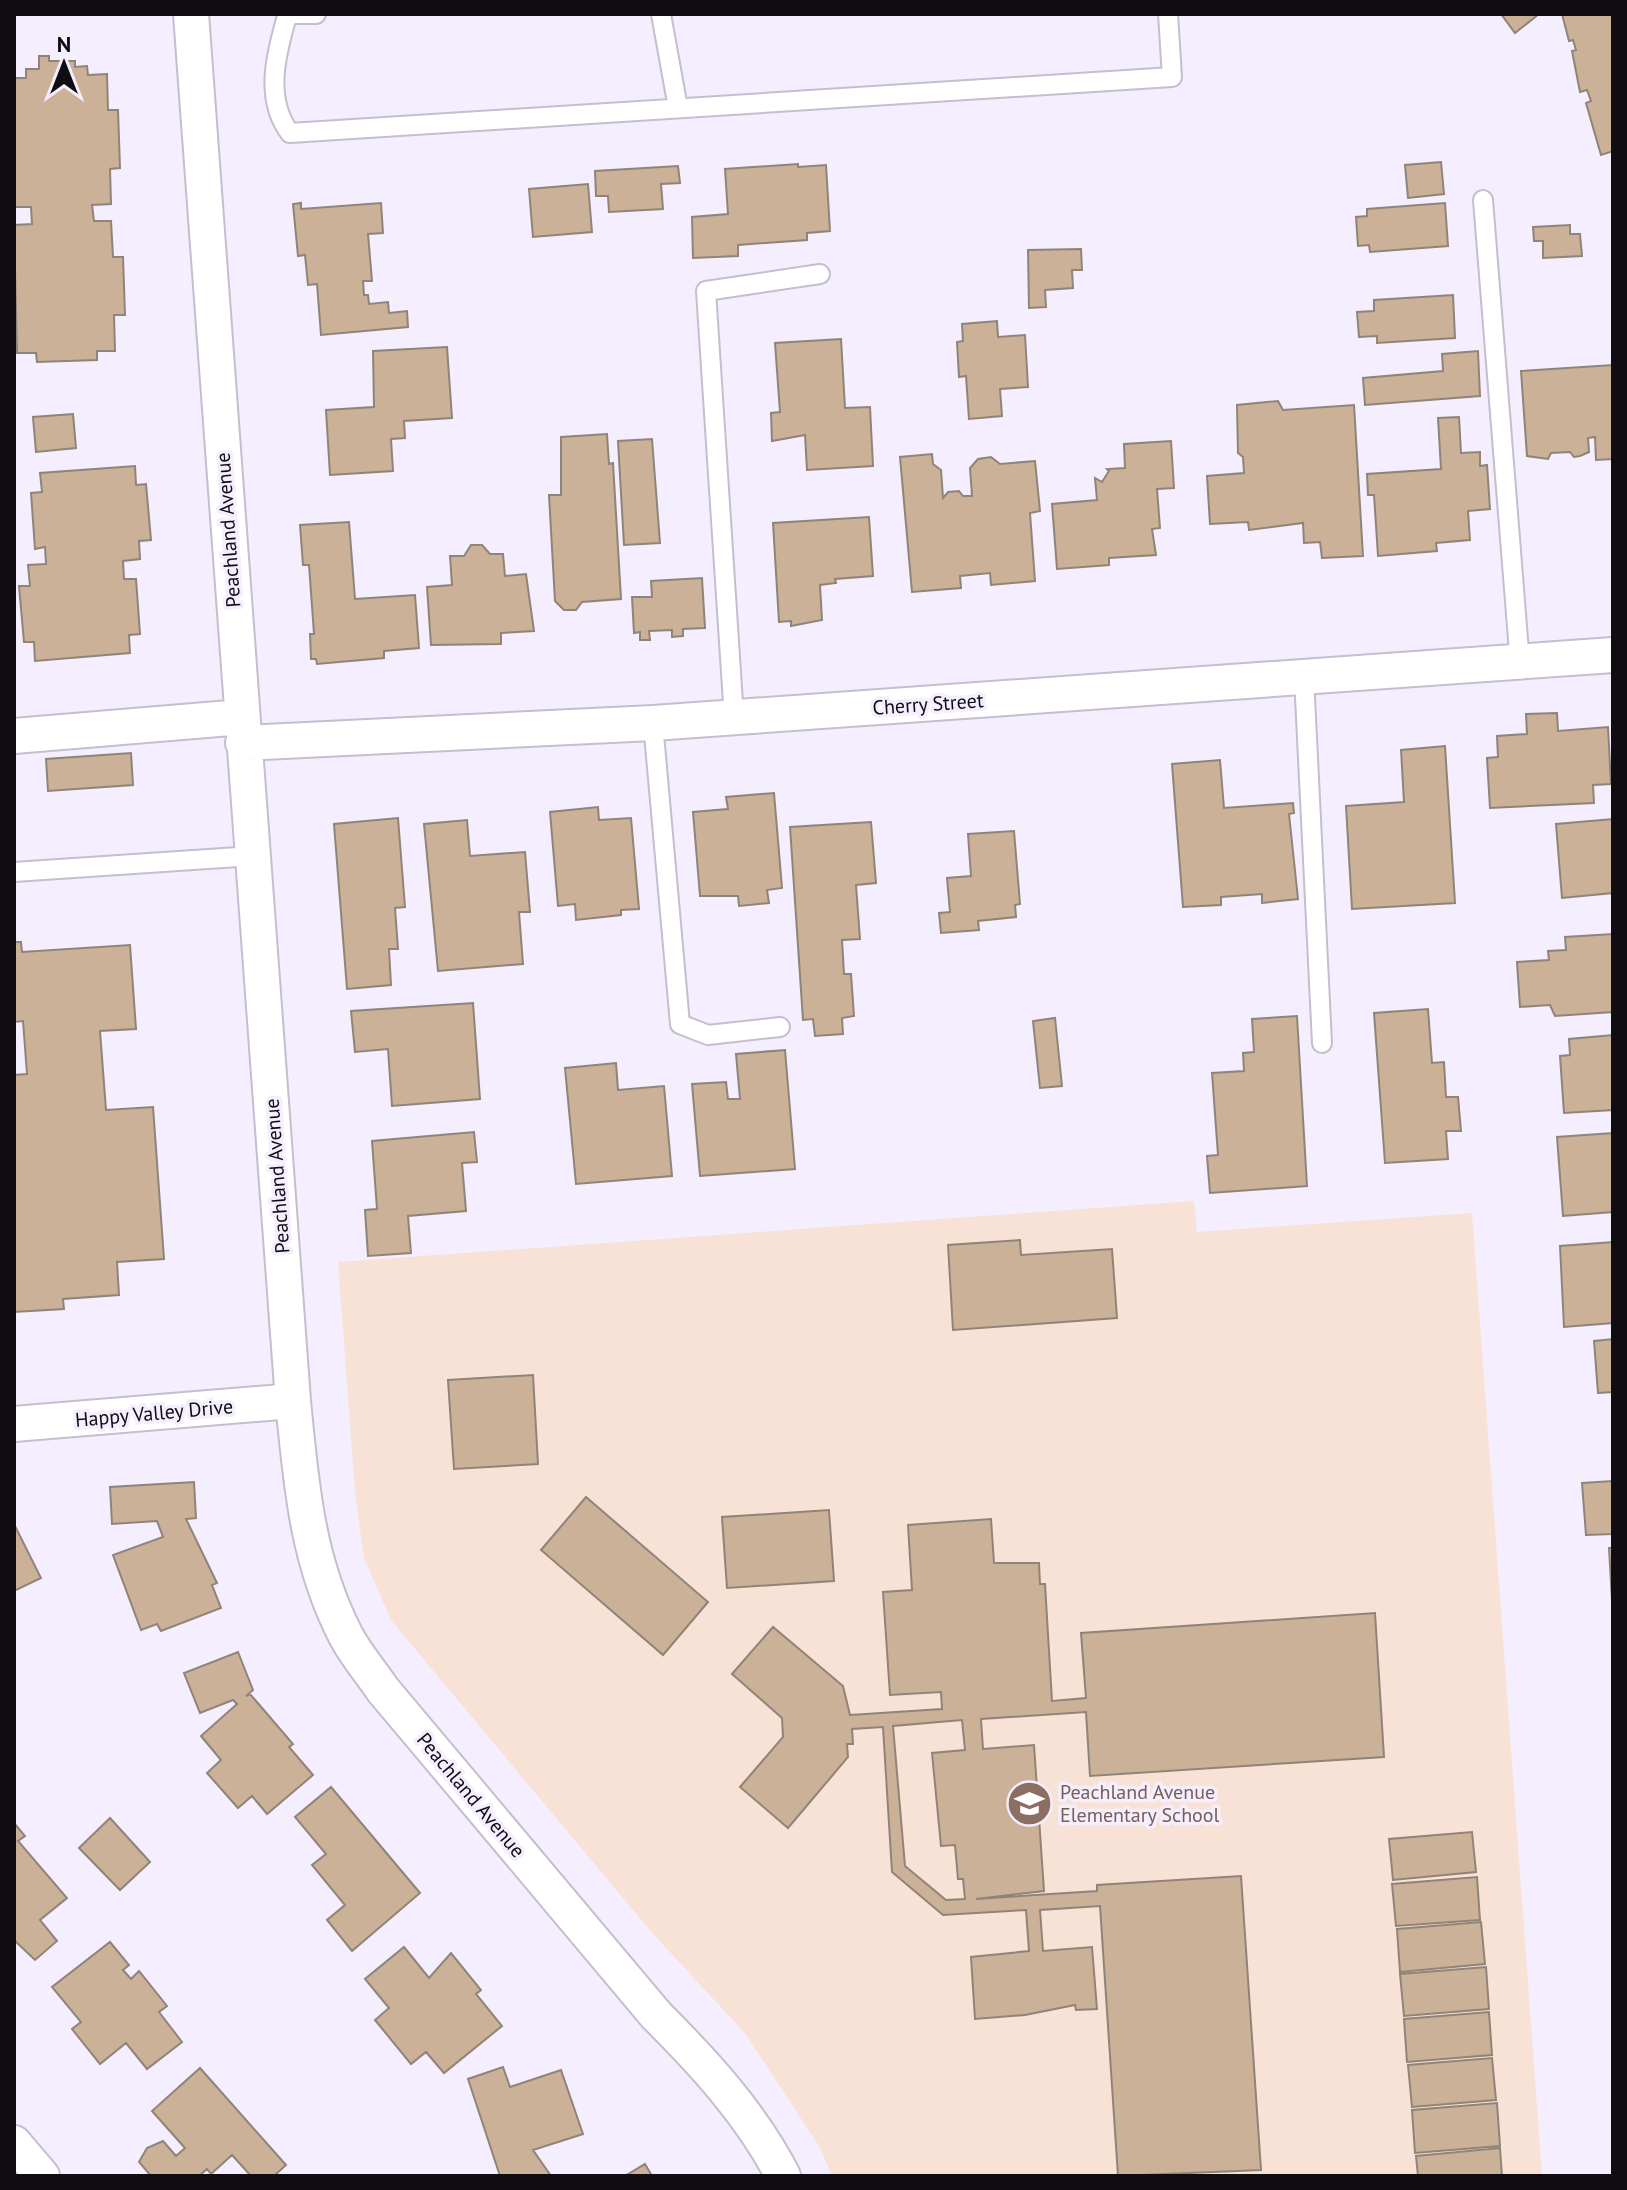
<svg xmlns="http://www.w3.org/2000/svg" width="1627" height="2190" viewBox="0 0 1627 2190" font-family="'PT Sans',sans-serif">
<style>
.education{fill:#f8e2d5}
.building{fill:#cab198;stroke:#908478;stroke-width:2;fill-rule:evenodd}
.lines{fill:none;stroke-linecap:round;stroke-linejoin:round}
.lane-casing{stroke:#c4becd;stroke-width:22}
.street-casing{stroke:#c4becd;stroke-width:38}
.lane{stroke:#fff;stroke-width:18}
.street{stroke:#fff;stroke-width:34}
.labels{text-anchor:middle;dominant-baseline:central;stroke-width:7;stroke-linejoin:round;paint-order:stroke}
.street-label{font-size:20px;fill:#0f0d12;stroke:#f4eefe}
.education-label{font-size:20px;fill:#785e54;stroke:#f4eefe;text-anchor:start}
</style>
<rect width="100%" height="100%" fill="#f4eefe"/>
<!-- education -->
<path class="education" d="M1194,1201L1197,1232L1472,1213L1542,2176H832L819,2146L745,2033L653,1934L391,1620L364,1558L355,1492L338,1262Z"/>
<!-- building -->
<path class="building" d="M1501,14H1539L1515,33Z
M1562,14H1613V151L1601,155L1586,103L1591,101L1587,90L1580,92L1572,51L1576,50L1573,40L1569,41Z
M39,56H49V61H75V67L87,66L88,75L107,74L108,110H118L120,168L110,169L111,204L92,205L94,221H111L113,257H123L125,315H114L115,351H97V360L37,362L36,353H17L14,225L32,224L31,207H14V78H26V69H39Z
M1441,162L1444,194L1408,198L1405,165Z
M798,164V167L826,165L830,231L807,233V240L738,245V256L693,258L692,217L728,214L725,169Z
M678,166L680,183L661,184L663,209L609,212L608,196H596L595,171Z
M588,184L592,232L533,237L529,189Z
M301,203V209L381,203L383,233L368,234L372,281H363L364,295H368L369,304L388,302L389,313L407,311L408,327L321,335L317,284L308,285L305,255L298,256L293,204Z
M1445,203L1448,246L1370,252L1369,245L1358,246L1356,217L1367,216V209Z
M1570,225V234H1580L1582,256L1543,258V241H1534L1533,227Z
M1081,249L1082,270H1072L1073,288L1045,290L1046,307L1029,308L1028,250Z
M1453,295L1455,338L1377,343V336L1359,337L1357,312L1374,311V300Z
M997,321L998,337L1025,335L1028,387L1000,389L1002,416L969,419L966,376L959,377L957,342L963,341L962,324Z
M841,339L845,408L870,407L873,466L807,470L805,435L772,441L771,413L780,412L775,343Z
M447,347L452,418L404,421L405,438L391,439L393,471L330,475L326,410L374,407L373,351Z
M1478,351L1480,396L1365,405L1363,378L1443,371L1442,354Z
M1613,365V459L1596,460L1595,437L1588,438L1589,452L1580,456L1574,457L1570,452L1551,453L1548,459L1527,456L1521,371Z
M1278,401L1283,410L1354,405L1363,556L1322,558L1320,542L1304,543L1303,523L1249,530L1248,522L1210,524L1207,476L1244,473L1243,457L1238,453L1237,405Z
M73,414L76,448L36,452L33,417Z
M1459,417L1461,453L1480,452V466L1487,465L1490,509L1468,511L1470,540L1436,543L1437,551L1378,556L1374,495H1368L1367,474L1441,469L1438,418Z
M607,434L609,464L613,463L621,599L582,602L576,610H564L555,601L549,495H561V437Z
M652,439L660,543L624,545L618,441Z
M1171,441L1174,488L1157,489L1160,528L1152,529L1156,555L1109,558V565L1057,569L1052,504L1097,500L1095,478L1102,482L1109,471L1107,469L1125,468L1124,444Z
M932,454L933,464L941,470L943,498L948,492L959,491L963,496H972L970,468L978,459L991,457L1000,464L1035,461L1040,511L1030,513L1035,581L991,585L990,573L960,576L961,588L912,592L900,457Z
M135,466L136,485L146,484L151,540L139,541L140,559L123,561L124,579H136L140,634L129,635L130,653L35,661L34,642H24L19,586H30L28,565L46,564L45,547L35,549L31,493L42,492L40,473Z
M869,517L873,576L835,579L836,583L820,585L822,620L791,626V621L779,622L773,523Z
M349,522L355,599L415,595L419,648L384,651V658L317,664L316,659H311L310,634H314L309,565H303L300,525Z
M471,545H482L490,554H503L505,576L526,574L534,631L501,633V644L431,645L427,587L452,585L450,556H464Z
M702,578L705,628L683,629V636L672,637V630L649,631L650,640H640V632L634,633L632,597H652L651,581Z
M1557,713L1558,731L1608,727L1611,784L1593,785L1594,803L1490,808L1487,758L1498,757L1497,736L1527,734L1526,714Z
M1445,746L1455,903L1352,909L1346,806L1404,802L1401,750Z
M131,753L133,785L48,791L46,759Z
M1220,760L1224,808L1293,803L1294,813L1289,814L1298,899L1262,903V894L1221,897V905L1183,907L1172,764Z
M774,793L782,888L767,890L769,903L739,906L738,896H700L693,812L728,809L726,797Z
M598,807L599,820L631,818L639,909L621,910V915L576,920L575,904L558,906L550,812Z
M398,818L405,907L395,908L398,949H389L391,985L347,989L334,824Z
M1613,819V893L1562,898L1556,824Z
M467,820L470,856L525,852L530,912H519L523,964L438,971L424,824Z
M871,822L876,883L856,885L860,939L842,940L844,974H851L854,1016L842,1018L843,1034L815,1036L813,1019L803,1020L790,827Z
M1014,831L1020,904L1015,905L1016,917L978,921L979,930L941,933L939,913L950,912L947,878L971,876L968,834Z
M1613,934V1012L1555,1016L1550,1005L1520,1007L1517,962L1549,960L1548,951L1566,950L1565,937Z
M14,942H21L22,952L130,945L136,1029L100,1031L106,1110L153,1107L164,1259L117,1262L119,1295L63,1299L64,1309L14,1312V1075L27,1074L23,1021L14,1022Z
M473,1003L480,1099L392,1106L388,1049L355,1052L351,1011Z
M1428,1009L1432,1063L1444,1062L1446,1097H1458L1461,1131H1446L1448,1159L1385,1163L1374,1013Z
M1297,1016L1307,1186L1210,1193L1207,1156L1218,1155L1212,1073L1244,1071L1243,1053L1254,1052L1252,1019Z
M1055,1018L1062,1086L1040,1088L1033,1021Z
M1613,1035V1110L1564,1113L1560,1056L1570,1055L1569,1039Z
M785,1050L795,1169L700,1176L692,1084L726,1082L728,1099H740L736,1054Z
M616,1063L618,1090L664,1086L672,1176L576,1184L565,1068Z
M474,1132L477,1162L462,1163L466,1211L408,1216L411,1253L368,1256L365,1210L377,1209L372,1141Z
M1613,1133V1212L1563,1216L1557,1137Z
M1020,1240L1021,1255L1112,1249L1117,1318L953,1330L948,1245Z
M1613,1242V1323L1564,1327L1560,1246Z
M1613,1339V1392L1598,1393L1594,1341Z
M533,1375L538,1464L454,1469L448,1380Z
M1613,1481V1534L1586,1535L1582,1483Z
M194,1482L196,1518L186,1519L217,1583L212,1585L221,1608L161,1631L157,1624L141,1630L113,1555L163,1537L157,1521L112,1524L110,1487Z
M586,1497L708,1602L663,1655L541,1550Z
M829,1510L834,1581L727,1588L722,1517Z
M991,1519L994,1563H1039L1040,1584H1045L1052,1701L1086,1698L1081,1633L1375,1613L1384,1757L1090,1776L1086,1712L981,1719L983,1749L1034,1745L1044,1891L976,1899L1097,1891V1885L1241,1876L1261,2170L1118,2176L1100,1906L1040,1910L1043,1951L1092,1947L1097,2009L1076,2010L1075,2005L1025,2015L975,2019L971,1957L1029,1951L1026,1910L943,1915L892,1872L883,1727L852,1729L853,1744H847L848,1757L788,1828L740,1787L783,1737L782,1718L732,1674L773,1627L843,1686L850,1715L942,1709L941,1692L890,1695L883,1592L912,1590L908,1525ZM962,1720L965,1750L932,1753L941,1846L955,1845L958,1879H963L965,1899L946,1900L905,1866L893,1726Z
M14,1524L41,1578L14,1591Z
M1609,1548H1613L1612,1600Z
M238,1652L253,1690L246,1696L250,1694L293,1744L289,1747L313,1775L267,1814L252,1796L238,1808L207,1773L221,1760L201,1736L237,1704L233,1700L200,1713L184,1673Z
M331,1787L420,1893L352,1951L327,1920L345,1905L312,1865L326,1854L295,1817Z
M110,1818L150,1862L120,1890L79,1848Z
M14,1823L25,1836L18,1841L67,1898L40,1920L57,1941L35,1960L14,1940Z
M1472,1832L1476,1872L1393,1880L1389,1839Z
M1477,1877L1480,1920L1396,1926L1392,1884Z
M1481,1922L1485,1964L1400,1972L1397,1929Z
M110,1942L129,1965L123,1970L131,1979L139,1971L167,2006L159,2012L182,2042L147,2069L126,2043L100,2064L72,2029L81,2022L52,1987Z
M404,1947L429,1978L451,1953L481,1990L476,1994L502,2026L444,2073L426,2052L411,2064L375,2020L389,2008L365,1979Z
M1486,1967L1489,2009L1404,2016L1400,1974Z
M1489,2012L1492,2055L1407,2062L1404,2019Z
M1492,2058L1496,2100L1412,2107L1408,2065Z
M503,2067L510,2087L561,2070L583,2134L533,2150L551,2176H500L468,2079Z
M200,2068L286,2165L274,2176H251L232,2155L211,2174L207,2169L199,2176H151L139,2162L147,2148L163,2141L176,2156L185,2148L152,2111Z
M1497,2103L1500,2146L1415,2153L1412,2110Z
M1500,2148L1502,2176H1418L1416,2156Z
M645,2164L652,2176H625Z"/>
<g class="lines">
<defs>
<path id="lane" d="M286,14H316
M661,14L678,108
M287,16C276,54 264,99 290,133L1172,77L1168,14
M1483,200L1520,664
M1304,677L1322,1043
M734,718L706,291L820,274
M653,723L680,1024L708,1035L780,1027
M14,872L253,856"/>
<path id="street" d="M191,14L293,1401C301,1483 307,1560 345,1634C355,1654 371,1672 383,1690L656,2015C704,2063 752,2115 783,2176
M14,736L242,717
M243,743L653,723L1613,655
M14,1424L293,1401
M14,2143L42,2176"/>
</defs>
<!-- lane casing -->
<use href="#lane" class="lane-casing"/>
<!-- street casing -->
<use href="#street" class="street-casing"/>
<!-- lane -->
<use href="#lane" class="lane"/>
<!-- street -->
<use href="#street" class="street"/>
</g>
<!-- icons -->
<defs>
<symbol id="school-disc" viewBox="-11 -11 22 22"><circle r="9.5" fill="#8d6e63" stroke="#f4eefe"/><path d="M0-5L7-2L0 1L-7-2ZM-4 1L0 2.5L4 1V4Q0 6-4 4Z" fill="#fff"/></symbol>
</defs>
<g fill-rule="evenodd">
<use href="#school-disc" x="1004" y="1778" width="51" height="51"/>
</g>
<g class="labels">
<!-- street labels -->
<g class="street-label">
<text transform="translate(228 530) rotate(-94)">Peachland Avenue</text>
<text transform="translate(928 704) rotate(-4)">Cherry Street</text>
<text transform="translate(277 1176) rotate(-94)">Peachland Avenue</text>
<text transform="translate(154 1413) rotate(-5)">Happy Valley Drive</text>
<text transform="translate(471 1795) rotate(50)">Peachland Avenue</text>
</g>
<!-- education labels -->
<g class="education-label">
<text x="1060" y="1792">Peachland Avenue<tspan x="1060" dy="23">Elementary School</tspan></text>
</g>
</g>
<!-- border -->
<rect width="1627" height="2190" fill="none" stroke="#0f0d12" stroke-width="32"/>
<!-- north arrow -->
<g transform="translate(64 64)" stroke="#f4eefe" stroke-width="6" paint-order="stroke">
<path d="M0-6L14 30L0 20L-14 30Z" fill="#0f0d12"/>
<text y="-12" font-size="22" font-weight="bold" text-anchor="middle" fill="#0f0d12">N</text>
</g>
</svg>
